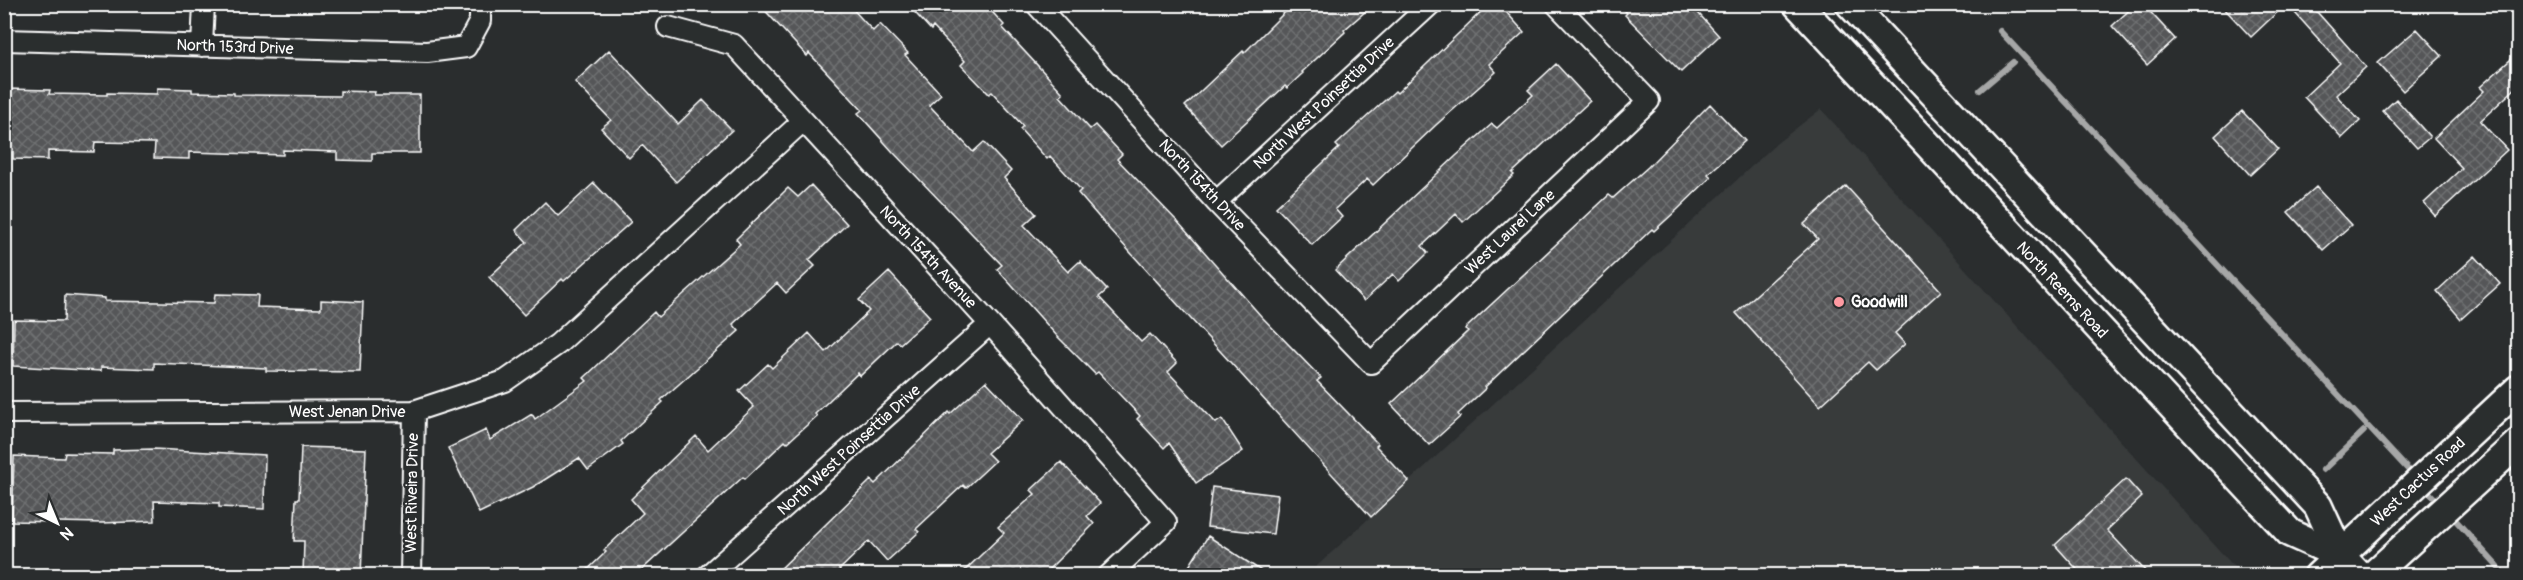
<svg xmlns="http://www.w3.org/2000/svg" width="2523" height="580" viewBox="0 0 2523 580" font-family="Pangolin,sans-serif">
<style>
.built{fill:#373a3b}
.lines{fill:none;stroke-linecap:round;stroke-linejoin:round}
.stream{stroke:#a6a7a7;stroke-width:6}
.building{fill:url(#building-cross-hatch);stroke:#fff;stroke-width:1.5}
.street-casing{stroke:#fff;stroke-width:24}
.secondary-casing{stroke:#fff;stroke-width:32}
.street{stroke:#2a2d2e;stroke-width:20}
.secondary{stroke:#2a2d2e;stroke-width:27}
.poi-dot{fill:#ff9aa2;stroke:#2a2d2e;stroke-width:2}
.labels{text-anchor:middle;dominant-baseline:central;stroke-width:4.5;stroke-linejoin:round;paint-order:stroke}
.street-label{font-size:16px;fill:#fff;stroke:#2a2d2e}
.poi-label{font-size:16px;font-weight:bold;fill:#fff;stroke:#2a2d2e;text-anchor:start}
</style>
<defs>
<pattern id="building-cross-hatch" width="8" height="8" patternUnits="userSpaceOnUse" patternTransform="scale(1.5)"><rect width="8" height="8" fill="#555758"/><path d="M0 0l8 8M0 8l8-8" fill="none" stroke="#6e7071"/></pattern>
</defs>
<rect width="100%" height="100%" fill="#2a2d2e"/>
<filter id="ink" filterUnits="userSpaceOnUse"><feTurbulence type="fractalNoise" baseFrequency=".0167" numOctaves="2"/><feDisplacementMap in="SourceGraphic" scale="12" xChannelSelector="R" yChannelSelector="G"/><feConvolveMatrix kernelMatrix="1 2 1 2 8 2 1 2 1" color-interpolation-filters="sRGB"/></filter>
<g filter="url(#ink)">
<!-- built -->
<path class="built" d="M1821,109L2237,570L2232,576H1306L1777,143Z"/>
<g class="lines">
<!-- stream -->
<path class="stream" d="M2000,31L2414,476
M1980,90L2013,62
M2323,470L2364,431
M2423,486L2441,505
M2450,514L2506,576"/>
</g>
<!-- building -->
<path class="building" d="M759,4H848L873,31L880,24L908,53L905,55L941,94L929,105L973,152L984,142L1011,171L1004,178L1036,214L1024,225L1068,272L1080,261L1107,290L1099,297L1141,342L1150,334L1177,363L1168,372L1216,423L1222,419L1243,451L1196,483L1169,443L1164,448L1137,419L1140,416L1098,372L1095,374L1057,336L997,269L1002,265L893,152L858,113L862,110L809,53L807,56Z
M907,4H985L1004,25L1002,27L1063,93L1060,96L1090,129L1095,125L1122,154L1117,159L1177,221L1261,316L1321,378L1317,381L1378,444L1376,446L1409,481L1371,517L1110,230L1078,193L1081,190L1050,156L1047,159L1020,129L1023,126L992,92L989,94L961,65L965,61L933,27L931,30Z
M1293,4H1374L1344,30L1345,32L1302,72L1303,73L1287,88L1285,86L1221,145L1185,106L1243,51L1244,53Z
M1489,4H1499L1524,32L1489,64L1496,72L1436,125L1373,185L1367,179L1335,209L1342,217L1312,245L1276,207L1339,148L1336,145L1395,91L1397,93Z
M1619,4H1690L1719,36L1681,72L1625,15L1627,13Z
M2136,4H2143L2175,39L2147,65L2112,26Z
M2220,4H2286L2251,37Z
M2287,4H2310L2366,67L2336,95L2360,121L2342,138L2304,97L2340,63Z
M2417,29L2442,56L2403,91L2378,63Z
M609,50L678,124L703,100L732,130L676,182L642,145L629,158L601,128L611,120L575,82Z
M2518,53V86L2480,121L2507,150L2435,216L2424,203L2462,168L2434,138L2484,91L2480,87Z
M1556,64L1590,101L1512,173L1514,175L1463,222L1456,214L1422,246L1428,253L1399,281L1393,274L1364,301L1335,270L1456,156L1492,124L1497,128L1533,95L1528,90Z
M157,88L192,89V92L234,93V95L340,96V91L375,92L374,95H420V153H372V161L337,160V152L283,150V155L189,152V159L154,158L155,143L95,142L94,152L48,151V160L13,159V149H4V89L50,90L49,94L107,95V93L157,94Z
M2396,99L2430,137L2417,148L2383,111Z
M1710,104L1745,141L1708,174L1711,177L1677,210L1654,231L1652,229L1485,387L1486,388L1458,414L1460,417L1429,445L1391,404L1468,331L1465,329L1609,195L1613,198L1648,167Z
M2242,111L2278,149L2250,175L2215,136Z
M594,183L631,222L564,281L562,279L524,315L489,277L527,242L516,230L545,202L558,216Z
M811,185L847,224L809,260L815,266L786,293L777,283L733,324L739,331L661,400L663,402L621,441L623,444L588,470L579,458L533,487L479,513L448,448L486,430L490,440L532,414L535,419L587,381L584,378L654,312L658,317L740,244L736,239L788,188L798,197Z
M1846,186L1941,291L1895,333L1905,344L1876,370L1868,362L1820,406L1736,313L1818,239L1804,224Z
M2316,187L2351,225L2323,250L2288,212Z
M2475,256L2500,284L2461,319L2437,291Z
M889,272L930,317L900,344L897,341L860,376L858,373L815,414L817,416L787,443L785,441L745,479L743,477L635,576H581L606,552L604,550L643,513L631,499L667,464L696,436L708,450L754,407L739,391L768,364L772,368L809,333L826,352L869,311L859,300Z
M215,294L258,295L257,307L321,309V300L363,302L360,372L266,371V368L154,363V369L101,367V371L13,366L14,320L64,321L65,295L105,298V301L214,303Z
M986,381L1023,420L987,453L995,461L966,488L963,485L916,529L919,532L887,561L869,541L833,576H773L871,480L875,484L949,412L950,414Z
M301,447L366,449L361,576H303L304,541H294L296,499H299Z
M154,449L265,455L264,509L219,507V503L154,501L155,521L102,523L12,521L14,456L64,458L65,453L113,454V450Z
M1061,462L1100,503L1087,516L1094,524L1042,576H959L1004,533L998,527L1035,494L1031,490Z
M2126,479L2142,497L2107,530L2150,576H2083L2055,545Z
M1212,487L1278,495L1273,534L1207,527Z
M1208,536L1269,576H1183Z"/>
<g class="lines">
<defs>
<path id="street" d="M1036,4L1216,202L1371,363L1649,101L1556,4
M668,27L734,45L990,324L1166,522L1108,576
M4,40L427,52L466,47L480,21V4
M202,46L204,4
M1216,202L1431,4
M4,413L414,411L505,381L558,344L803,121
M411,576L414,411
M707,576L990,324"/>
<path id="secondary" d="M1797,4L2290,533L2341,556
M1850,4L2318,506L2341,556L2360,576
M2318,576L2518,389
M2372,576L2518,443"/>
</defs>
<!-- street casing -->
<use href="#street" class="street-casing"/>
<!-- secondary casing -->
<use href="#secondary" class="secondary-casing"/>
<!-- street -->
<use href="#street" class="street"/>
<!-- secondary -->
<use href="#secondary" class="secondary"/>
</g>
</g>
<!-- markers -->
<circle class="poi-dot" cx="1839" cy="302" r="6"/>
<g class="labels">
<!-- street labels -->
<g class="street-label">
<text transform="translate(235 47) rotate(2)">North 153rd Drive</text>
<text transform="translate(1324 103) rotate(-43)">North West Poinsettia Drive</text>
<text transform="translate(1202 185) rotate(47)">North 154th Drive</text>
<text transform="translate(1510 232) rotate(-43)">West Laurel Lane</text>
<text transform="translate(928 257) rotate(47)">North 154th Avenue</text>
<text transform="translate(2062 290) rotate(47)">North Reems Road</text>
<text x="347" y="412">West Jenan Drive</text>
<text transform="translate(849 450) rotate(-42)">North West Poinsettia Drive</text>
<text transform="translate(2418 482) rotate(-43)">West Cactus Road</text>
<text transform="translate(412 493) rotate(-89)">West Riveira Drive</text>
</g>
<!-- poi labels -->
<g class="poi-label">
<text x="1851" y="302">Goodwill</text>
</g>
</g>
<!-- margin -->
<rect width="2523" height="580" fill="none" stroke="#2a2d2e" stroke-width="24"/>
<rect x="12" y="12" width="2499" height="556" fill="none" stroke="#fff" stroke-width="2" filter="url(#ink)"/>
<!-- north arrow -->
<g transform="translate(57 523) rotate(137)" stroke="#2a2d2e" stroke-width="4.5" paint-order="stroke">
<path d="M0-4.5L10 22L0 15L-10 22Z" fill="#ffffff"/>
<text y="-9" font-size="16" font-weight="bold" text-anchor="middle" fill="#ffffff">N</text>
</g>
</svg>
